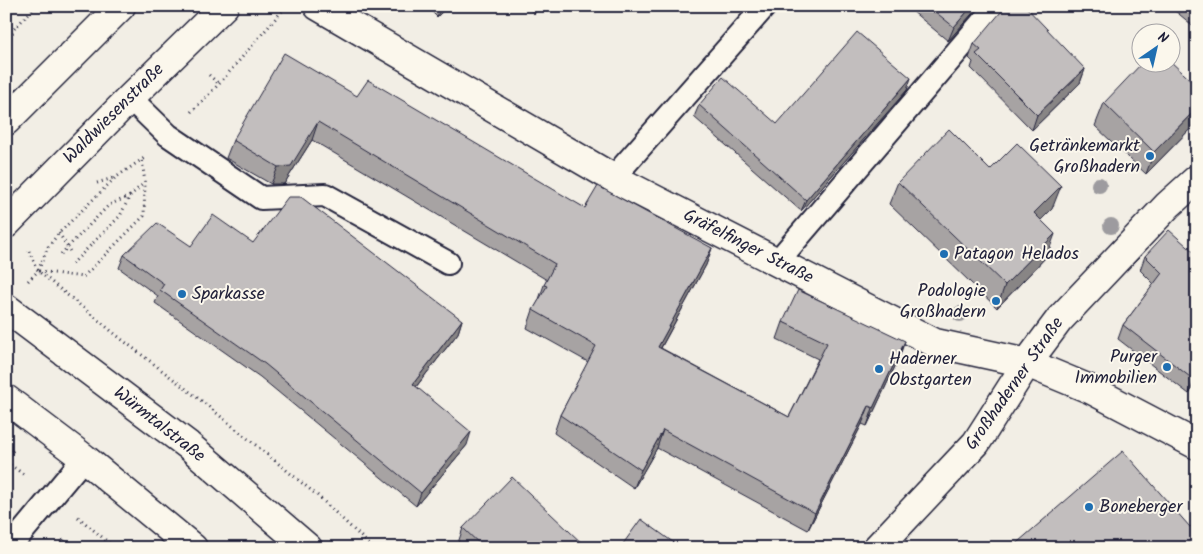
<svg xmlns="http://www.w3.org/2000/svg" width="1203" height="554" viewBox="0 0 1203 554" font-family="Kalam,sans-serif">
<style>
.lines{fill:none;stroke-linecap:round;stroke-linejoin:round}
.lane-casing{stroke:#22223b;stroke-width:26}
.street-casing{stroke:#22223b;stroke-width:31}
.secondary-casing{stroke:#22223b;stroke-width:31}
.path{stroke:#22223b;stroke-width:3;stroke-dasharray:1 4;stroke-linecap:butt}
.lane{stroke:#fbf7ec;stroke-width:22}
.street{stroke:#fbf7ec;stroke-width:28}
.secondary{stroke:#fbf7ec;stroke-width:28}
.tree{fill:#9d9b9f}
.wall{fill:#a7a3a3;stroke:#22223b}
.shaded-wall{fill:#888585;stroke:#22223b}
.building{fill:#c2bebe;stroke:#22223b}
.poi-dot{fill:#1f6fb2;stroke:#fbf7ec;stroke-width:2}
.labels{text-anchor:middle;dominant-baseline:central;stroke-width:4;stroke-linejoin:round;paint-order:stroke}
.street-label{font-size:18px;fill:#22223b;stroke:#fbf7ec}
.poi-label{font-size:18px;fill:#22223b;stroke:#fbf7ec;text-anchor:start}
</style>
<rect width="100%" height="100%" fill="#f2eee5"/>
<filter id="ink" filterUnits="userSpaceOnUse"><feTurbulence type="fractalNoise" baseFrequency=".02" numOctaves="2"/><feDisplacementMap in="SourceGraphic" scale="10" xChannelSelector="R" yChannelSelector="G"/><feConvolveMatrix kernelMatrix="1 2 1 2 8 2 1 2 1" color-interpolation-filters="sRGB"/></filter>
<g filter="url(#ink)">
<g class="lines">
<defs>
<path id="lane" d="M130,98L168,135L261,198L325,195L448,263
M613,178L765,6
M777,262L996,6
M9,548L84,458"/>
<path id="street" d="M318,6L613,178L935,343L1027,363L1092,390L1197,445
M877,548L976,443L1027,363L1059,320L1168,205L1197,179"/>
<path id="secondary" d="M6,121L121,6
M6,224L130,98L224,6
M6,308L188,445L308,548
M6,399L84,458L193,548"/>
</defs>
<!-- lane casing -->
<use href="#lane" class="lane-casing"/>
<!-- street casing -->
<use href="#street" class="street-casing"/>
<!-- secondary casing -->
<use href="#secondary" class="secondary-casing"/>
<!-- path -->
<path class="path" d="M6,33L13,29
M6,47L14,29L36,6
M209,75L219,84
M191,112L219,84L282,11
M97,183L113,178
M59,233L71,253
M29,251L38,271L120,338L203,402L318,496L373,548
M61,254L109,205L130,196
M72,264L120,216L130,196L144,183
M39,271L83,277L144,216L145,183L142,159
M28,281L38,271L48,247L59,233L115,178L144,158
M6,459L14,449
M6,462L26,476
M78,517L115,548"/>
<!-- lane -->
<use href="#lane" class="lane"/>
<!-- street -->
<use href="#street" class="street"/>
<!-- secondary -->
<use href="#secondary" class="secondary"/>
</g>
<!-- trees -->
<g class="tree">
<circle cx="1099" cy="185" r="8"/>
<circle cx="1111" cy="226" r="8"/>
<circle cx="960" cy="314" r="8"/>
</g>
<!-- wall -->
<path class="wall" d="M426,6H448L437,17Z
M526,6H542L534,14Z
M906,6H979L948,41Z
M1174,6H1197V29L1174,10Z
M974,44L1085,69L1080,83L1032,130L971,68L973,62L969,58Z
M1197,86V122L1146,174L1095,126L1104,103Z
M907,90L801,211L694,117L699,105L777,124Z
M357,96L585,208L712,248L706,265L661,348L789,417L818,359L777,339L783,322L899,358L867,426L862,424L808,530L657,448L634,488L554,433L560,415L588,362L527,328L533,310L538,302L544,285L547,280L312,140L284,184H271L226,158L233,140Z
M990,170L1052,209L1041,220L1047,256L997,308L889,204L898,182Z
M253,243L462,320L458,333L416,387L467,445L416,506L260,377L155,303L158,296L119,268L124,255L191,246Z
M1197,255V381L1189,394L1118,339L1123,325L1154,284L1140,270L1145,256Z
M463,528L587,548H459L457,546Z"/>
<!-- shaded-wall -->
<path class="shaded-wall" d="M441,6H448L437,17Z
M537,6H542L534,14Z
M972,6H979L948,41L954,27Z
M1085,69L1080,83L1032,130L1037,115Z
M911,78L907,90L801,211L806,200Z
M1197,108V122L1146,174L1154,152Z
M318,122L312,140L284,184H271L278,167Z
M1061,186L1052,209L1026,235L1034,213Z
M1055,234L1047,256L997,308L1005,285Z
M712,248L706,265L652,364L658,347Z
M462,320L458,333L408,397L413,384Z
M905,341L899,358L867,426L873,408Z
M1197,376V381L1189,394L1194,380Z
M869,406L862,424L808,530L815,513Z
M663,430L657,448L634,488L641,470Z
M471,432L467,445L416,506L421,493Z"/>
<!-- building -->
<path class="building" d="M928,6H972L954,27Z
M1006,6H1025L1085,69L1037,115L976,54L981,50L974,44Z
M857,32L911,78L806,200L699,105L723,77L777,124Z
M284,53L357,96L368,80L585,208L598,186L712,248L658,347L789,417L827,343L783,322L798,290L905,341L873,408L869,406L815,513L663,430L641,470L560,415L596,346L533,310L547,286L544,285L555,264L318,122L291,166L278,167L233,140Z
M1170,61L1197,86V108L1154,152L1104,103L1143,62H1170Z
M949,129L990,170L1017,143L1061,186L1034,213L1055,234L1005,285L898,182Z
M288,197H301L462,320L413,384L471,432L421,493L265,364L160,290L164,284L124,255L157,223L191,246L213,215L253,243Z
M1169,230L1197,255V376L1194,380L1123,325L1162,273L1145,256Z
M1123,451L1190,527L1197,521V548H1011Z
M512,477L587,548H484L463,528Z
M641,519L681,548H620Z
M63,539L74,548H56Z"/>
</g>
<!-- markers -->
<g class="poi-dot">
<circle cx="1150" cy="156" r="5"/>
<circle cx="944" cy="254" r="5"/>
<circle cx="182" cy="294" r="5"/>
<circle cx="996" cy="301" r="5"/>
<circle cx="1167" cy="367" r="5"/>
<circle cx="879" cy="369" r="5"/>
<circle cx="1089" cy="507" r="5"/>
</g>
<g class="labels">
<!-- street labels -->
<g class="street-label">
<text transform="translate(114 114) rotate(-45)">Waldwiesenstraße</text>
<text transform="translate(748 247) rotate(27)">Gräfelfinger Straße</text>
<text transform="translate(1015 384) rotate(-55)">Großhaderner Straße</text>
<text transform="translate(159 425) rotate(38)">Würmtalstraße</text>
</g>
<!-- poi labels -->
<g class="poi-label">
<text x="1140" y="146" text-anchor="end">Getränkemarkt<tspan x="1140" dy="21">Großhadern</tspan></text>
<text x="954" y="254">Patagon Helados</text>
<text x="986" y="291" text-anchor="end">Podologie<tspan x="986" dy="21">Großhadern</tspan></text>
<text x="192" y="294">Sparkasse</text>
<text x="1157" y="357" text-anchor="end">Purger<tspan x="1157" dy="21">Immobilien</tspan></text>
<text x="889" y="359">Haderner<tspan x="889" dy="21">Obstgarten</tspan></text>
<text x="1099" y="507">Boneberger</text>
</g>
</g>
<!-- margin -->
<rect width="1203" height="554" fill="none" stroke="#fbf7ec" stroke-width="25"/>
<rect x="12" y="12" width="1178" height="529" fill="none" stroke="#22223b" stroke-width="2" filter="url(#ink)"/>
<!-- north arrow -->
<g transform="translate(1156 48) rotate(34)"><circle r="24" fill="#fbf7ec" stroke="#a4a2a5"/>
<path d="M0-4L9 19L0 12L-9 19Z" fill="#1f6fb2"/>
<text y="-8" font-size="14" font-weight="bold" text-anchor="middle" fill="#22223b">N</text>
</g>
</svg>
